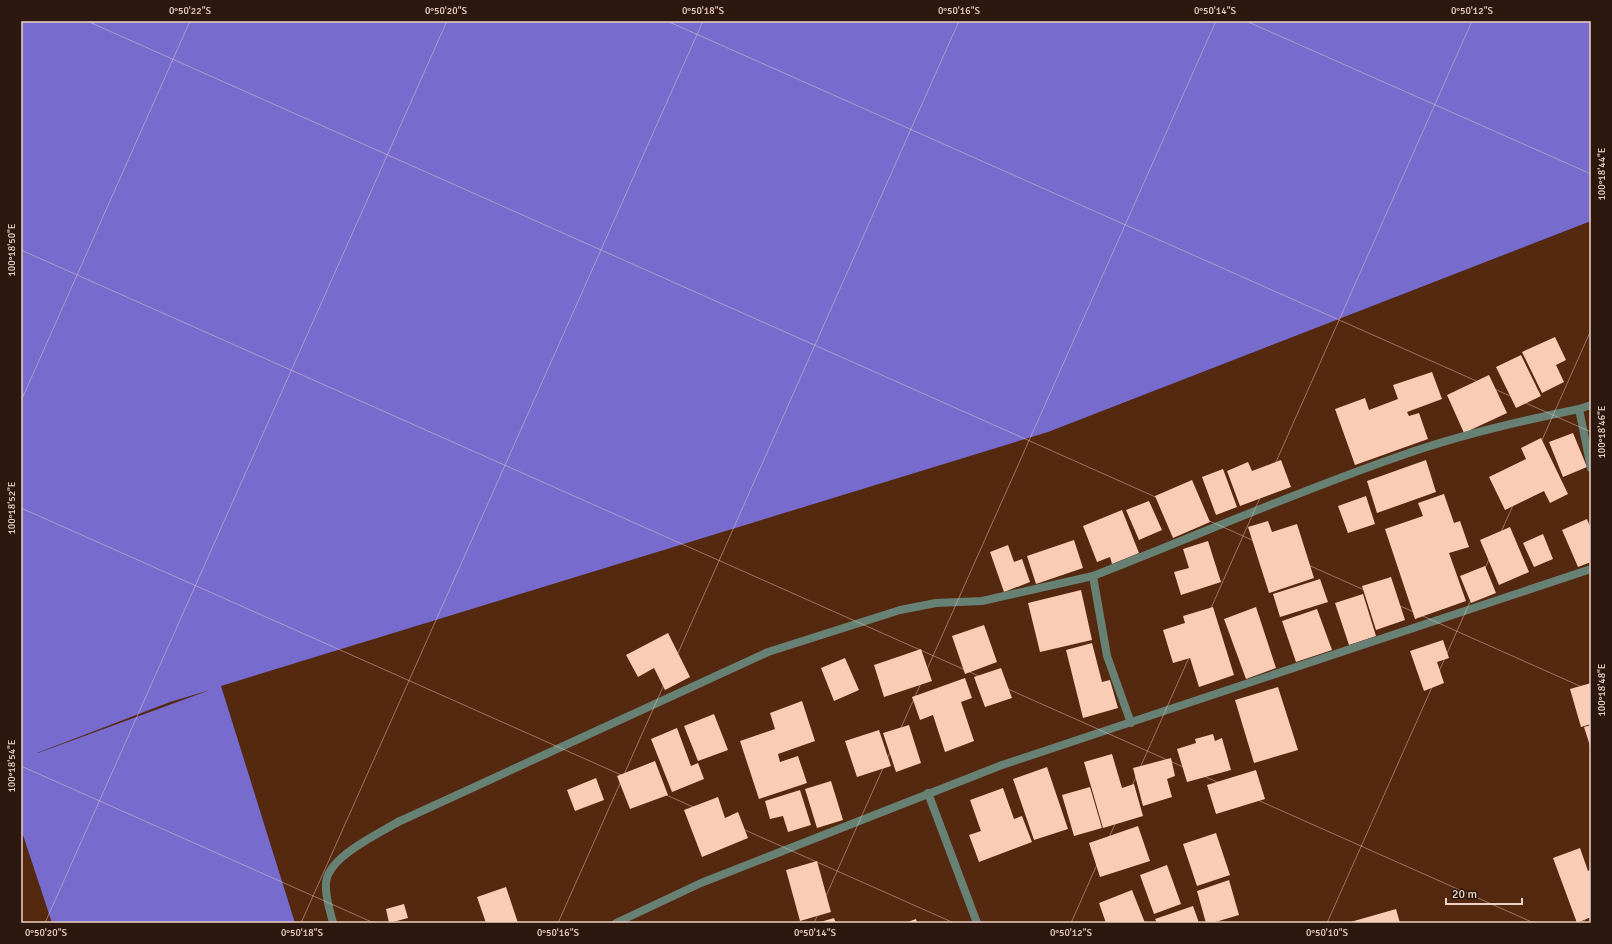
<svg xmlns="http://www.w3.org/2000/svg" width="1612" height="944" viewBox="0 0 1612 944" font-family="Signika,sans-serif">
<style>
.water{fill:#776cce;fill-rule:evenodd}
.building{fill:#facbb5}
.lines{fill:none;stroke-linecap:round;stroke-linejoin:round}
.service{stroke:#678175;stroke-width:8}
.minor{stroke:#678175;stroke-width:8}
.ticks{fill:none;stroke:#f0d2c5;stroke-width:1;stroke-opacity:0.45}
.neatline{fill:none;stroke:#f0d2c5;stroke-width:1.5}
.ticks-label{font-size:10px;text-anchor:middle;fill:#f0d2c5}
</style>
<rect width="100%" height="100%" fill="#552810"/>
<!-- water -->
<path class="water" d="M21,21H1591V221L1048,432L221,686L295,923H52L21,829ZM210,690L38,753H37L170,702Z"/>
<!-- building -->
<path class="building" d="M1555,337L1566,360L1556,365L1564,382L1542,393L1522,352Z
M1521,355L1541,396L1516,408L1496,367Z
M1432,372L1442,399L1407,412L1409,416L1419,413L1428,439L1355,465L1335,409L1365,398L1369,410L1398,399L1393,385Z
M1489,375L1507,413L1464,433L1447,395Z
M1573,433L1587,467L1563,477L1549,442Z
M1541,438L1568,494L1550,503L1544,491L1505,510L1489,477L1526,459L1521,448Z
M1281,460L1291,487L1240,506L1227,471L1248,462L1252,471Z
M1426,460L1436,492L1377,513L1367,481Z
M1223,469L1237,507L1216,515L1202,477Z
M1192,480L1210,522L1173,538L1155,496Z
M1444,494L1454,523L1460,521L1469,547L1449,553L1466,601L1415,619L1385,529L1423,516L1418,503Z
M1366,496L1375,524L1348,533L1338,506Z
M1149,501L1162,530L1139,540L1126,510Z
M1122,510L1139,553L1112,564L1110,557L1097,562L1083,526Z
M1587,519L1591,529V562L1578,567L1562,530Z
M1268,521L1272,532L1297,524L1314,578L1269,593L1248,527Z
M1510,527L1529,572L1499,585L1480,540Z
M1543,534L1553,559L1534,567L1523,543Z
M1074,540L1083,568L1036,584L1027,556Z
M1208,541L1221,582L1181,595L1174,572L1189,568L1183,549Z
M1008,545L1014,562L1022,559L1030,582L1004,592L990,552Z
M1485,566L1496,593L1471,603L1460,576Z
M1391,577L1405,620L1376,630L1362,586Z
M1320,579L1328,602L1280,617L1273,594Z
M1081,590L1092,640L1040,652L1028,603Z
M1363,594L1376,636L1349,645L1335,603Z
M1213,607L1234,675L1199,687L1190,658L1173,663L1163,630L1185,623L1183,616Z
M1256,607L1276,668L1246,679L1224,619Z
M1317,609L1332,650L1296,662L1282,621Z
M984,625L997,662L965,674L952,636Z
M668,633L690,677L665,690L654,668L638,677L626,655Z
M1443,640L1449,658L1437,662L1444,683L1424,691L1410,651Z
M1092,643L1102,682L1110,680L1118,708L1083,718L1066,650Z
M921,649L932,681L884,697L874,665Z
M845,658L859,690L834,701L821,668Z
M1001,668L1012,698L985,707L974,677Z
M965,678L972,698L961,702L974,741L945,752L933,715L920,720L912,697Z
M1591,683V724L1581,727L1570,689Z
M1278,687L1298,750L1254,763L1235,700Z
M802,701L815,741L778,754L780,762L798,756L807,783L759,799L740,741L775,729L770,713Z
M714,714L728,750L698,761L684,726Z
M909,725L921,763L896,772L883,733Z
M1591,725V749L1584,727Z
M677,728L691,766L698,763L704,779L672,792L651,739Z
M879,730L891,766L857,777L845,741Z
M1213,734L1215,741L1222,738L1231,770L1187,782L1177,749L1196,743L1195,739Z
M1112,754L1122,788L1134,784L1143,816L1103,828L1084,762Z
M1171,758L1175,776L1167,779L1172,797L1143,806L1133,768Z
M655,761L668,795L630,809L617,776Z
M1047,767L1068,829L1034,840L1013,779Z
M1256,770L1265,799L1216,814L1207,785Z
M596,778L604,800L575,811L567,790Z
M831,781L843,820L817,828L805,789Z
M1090,787L1102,828L1074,836L1062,795Z
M1003,788L1014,819L1022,816L1032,842L979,862L969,835L981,831L970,800Z
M800,790L811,825L788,832L783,816L770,819L765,801Z
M718,797L725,818L738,812L748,838L702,857L684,810Z
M1138,826L1150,861L1100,877L1089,843Z
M1216,833L1230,875L1197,886L1183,844Z
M1580,848L1588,871L1591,869V917L1577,923L1553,858Z
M817,861L831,912L800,921L786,870Z
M1167,865L1181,904L1154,914L1140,875Z
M1229,880L1239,915L1212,923H1206L1197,891Z
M506,887L518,923H486L477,897Z
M1132,890L1145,923H1106L1099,903Z
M404,904L408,918L389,923L386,909Z
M1193,906L1199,923H1157L1155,919Z
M1396,909L1400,923H1347Z
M834,918L836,923H817Z
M916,919L917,923H905Z"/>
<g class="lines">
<!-- service -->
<path class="service" d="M333,923C330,910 325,897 326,884C326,858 378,834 398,822"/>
<!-- minor -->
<path class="minor" d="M1591,405L1579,409L1591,468
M1131,723L1107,656L1093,576C1196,536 1298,491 1403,455C1460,435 1520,421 1579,409
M928,793L977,923
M398,822L768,652L900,610L936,603L982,601L1093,576
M616,923L701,883L1002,765L1591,569"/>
</g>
<!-- ticks -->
<path class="ticks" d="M87,21L1591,691M667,21L1591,432M1246,21L1591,174M21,250L1534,923M21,401L190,21M21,508L954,923M21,766L374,923M45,923L447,21M301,923L703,21M558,923L959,21M814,923L1216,21M1071,923L1472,21M1327,923L1591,330M1583,923L1591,906"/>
<!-- border -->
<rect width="1612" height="944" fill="none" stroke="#2c180e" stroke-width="44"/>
<!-- scale -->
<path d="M1446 898v6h76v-6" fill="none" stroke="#f0d2c5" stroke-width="2"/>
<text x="1452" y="898" font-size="12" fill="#f0d2c5" stroke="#2c180e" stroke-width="3" paint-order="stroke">20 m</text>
<rect x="22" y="22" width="1568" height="900" class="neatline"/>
<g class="ticks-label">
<text x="190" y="14">0°50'22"S</text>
<text x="446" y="14">0°50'20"S</text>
<text x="703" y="14">0°50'18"S</text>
<text x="959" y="14">0°50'16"S</text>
<text x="1215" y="14">0°50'14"S</text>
<text x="1472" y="14">0°50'12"S</text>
<text transform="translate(1601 174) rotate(-90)" y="4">100°18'44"E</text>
<text transform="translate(11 250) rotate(-90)" y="4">100°18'50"E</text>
<text transform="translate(1601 432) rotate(-90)" y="4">100°18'46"E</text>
<text transform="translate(11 508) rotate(-90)" y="4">100°18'52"E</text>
<text transform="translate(1601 690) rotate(-90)" y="4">100°18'48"E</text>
<text transform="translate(11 766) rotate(-90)" y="4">100°18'54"E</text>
<text x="46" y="936">0°50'20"S</text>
<text x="302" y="936">0°50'18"S</text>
<text x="558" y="936">0°50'16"S</text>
<text x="815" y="936">0°50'14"S</text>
<text x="1071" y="936">0°50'12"S</text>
<text x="1327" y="936">0°50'10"S</text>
</g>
</svg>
